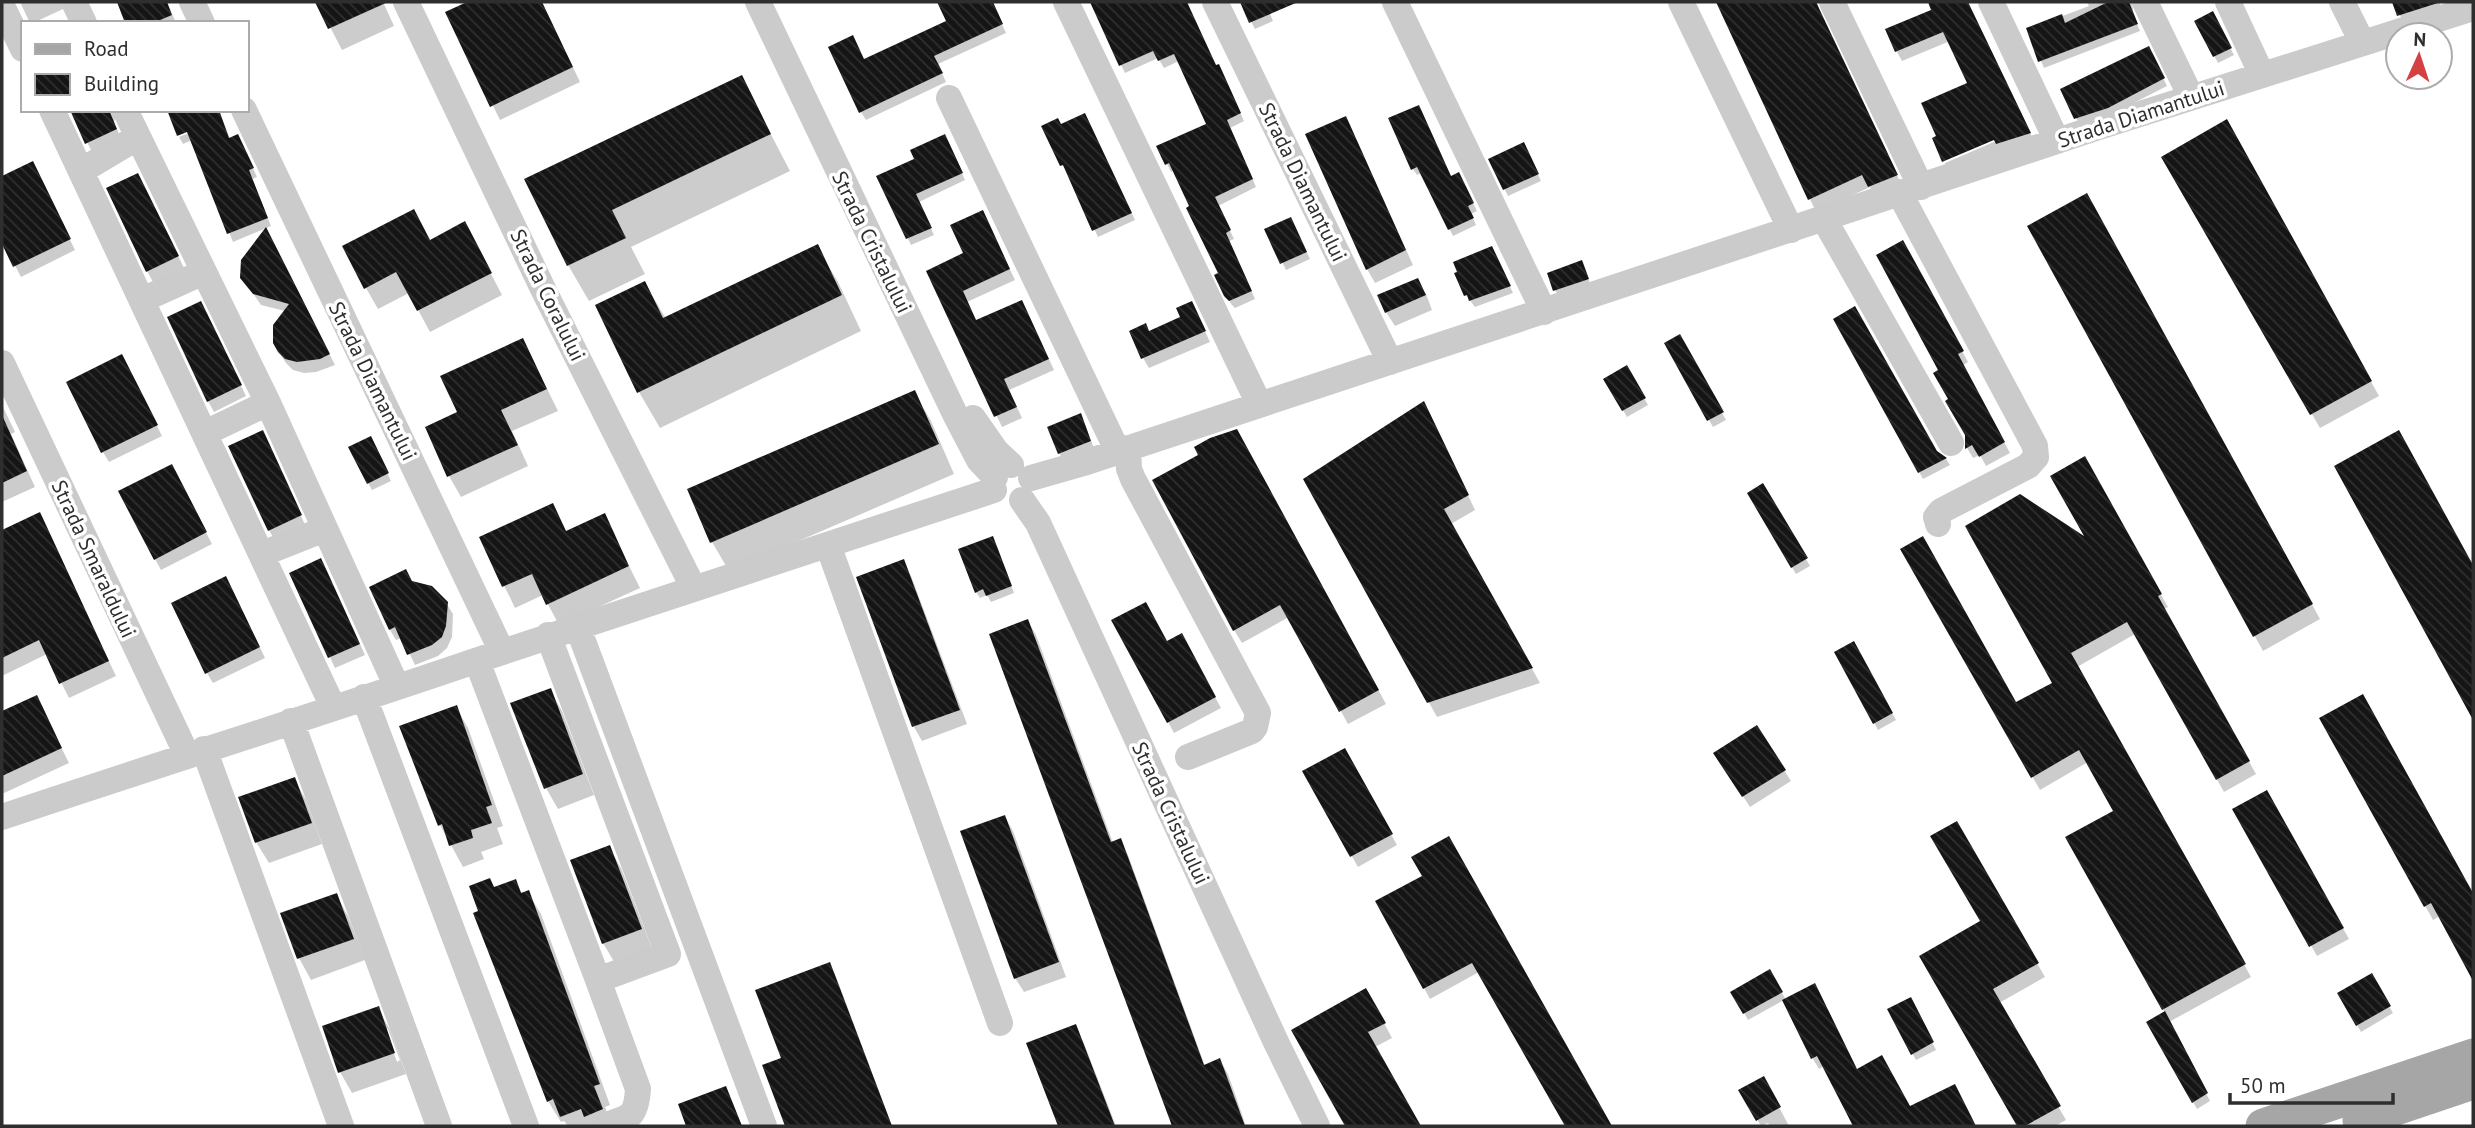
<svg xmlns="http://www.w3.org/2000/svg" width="2475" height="1128" viewBox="0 0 2475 1128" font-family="'PT Sans',sans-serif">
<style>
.shadow{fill:#0003;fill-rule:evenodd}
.building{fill:url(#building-back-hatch)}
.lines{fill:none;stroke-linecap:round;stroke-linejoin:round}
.minor{stroke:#cbcbcb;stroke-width:26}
.major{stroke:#a6a6a6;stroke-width:35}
.labels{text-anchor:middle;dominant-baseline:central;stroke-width:7;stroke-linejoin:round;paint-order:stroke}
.street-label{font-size:21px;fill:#2e2e2e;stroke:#fff}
</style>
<defs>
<pattern id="building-back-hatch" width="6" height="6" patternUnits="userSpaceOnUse" patternTransform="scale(1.75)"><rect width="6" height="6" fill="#151515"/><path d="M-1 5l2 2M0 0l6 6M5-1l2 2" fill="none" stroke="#2f2f2f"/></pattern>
</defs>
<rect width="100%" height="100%" fill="#fff"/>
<!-- shadow -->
<path class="shadow" d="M20,2H66L63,9L33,23H30Z
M119,2H167L176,23H127Z
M317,2H383L394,26L342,50Z
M471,2H542L580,82L500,120L447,13Z
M939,2H992L1006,33L938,64L946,82L866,120L861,112L864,61L948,22Z
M1090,2H1186L1216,67L1223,74L1244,121L1230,128L1256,187L1218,206L1234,239L1229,241L1255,299L1235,308L1231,304L1175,170L1171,172L1159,147L1208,125L1179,61L1164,68L1158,58L1125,73Z
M1241,2H1265L1273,21L1255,29Z
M1718,2H1817L1824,23L1903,188L1876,199L1870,187L1816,212Z
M1930,2H1968L2035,143L1949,171L1945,163L2003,138L1970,84L1950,41L1902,61L1897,52L1887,30L1934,10Z
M2087,2H2132L2134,17L2140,31L2044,68L2028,29L2089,6Z
M2394,2H2439L2442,9L2403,22Z
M2212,14L2234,55L2218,63L2197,22Z
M2152,55L2167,86L2112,114L2080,125L2076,118Z
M741,77L790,171L631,247L645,274L589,301L568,265L527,180Z
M71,110H118L114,122L122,141L93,154Z
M219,110L230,139L242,145L257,177L252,179L271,226L233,242L192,140L183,144L179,137L196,130Z
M1391,119L1451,178L1462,181L1477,211L1471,214L1476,225L1453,236L1422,173L1417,175L1413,169Z
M1088,122L1135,220L1098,237L1067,171L1062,165L1061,126Z
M2226,122L2379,396L2320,428L2164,158Z
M1353,133L1413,265L1375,283L1367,269Z
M948,143L965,180L919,202L934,235L911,245L879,177Z
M1527,151L1541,181L1508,196L1490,160Z
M32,163L75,250L21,277L2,240V178Z
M144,186L184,268L153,282L147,271Z
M2086,195L2320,619L2263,651L2029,226Z
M988,223L1015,280L967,302L977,322L1022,302L1054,370L1009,390L1022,418L1002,427L928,271L965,254Z
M1294,226L1310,259L1286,270L1267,230Z
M272,240L335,365L316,372L304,373L293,370L286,363L279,352L285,311L261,305L242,277Z
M430,241L476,245L502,295L430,332L409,293L378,309L366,288Z
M1903,242L1968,362L1962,366L2010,453L1986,466L1980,455L1973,458L1967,448L1966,435L1950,400Z
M817,247L838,282L861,331L660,428L639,392L597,306L645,283L666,319Z
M1495,254L1513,293L1475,307L1466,295L1460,273Z
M1582,263L1591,286L1559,297L1555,290Z
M1426,294L1432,310L1395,326L1386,312Z
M206,314L246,396L214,412L208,401Z
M1197,314L1210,342L1149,368L1143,358L1149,333Z
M1835,319L1936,452L1946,459L1950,465L1923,479Z
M1680,337L1726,420L1713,427L1666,344Z
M523,340L558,411L512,431L528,466L461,497L449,476L459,413Z
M127,367L162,436L109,462L103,452Z
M1626,367L1648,405L1627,417L1605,380Z
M914,392L931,421L954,474L729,571L712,542L689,490Z
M2,405L15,432L11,434L35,487L2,502Z
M1431,418L1475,510L1451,524L1540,683L1437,717L1306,480Z
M1084,422L1094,448L1063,460L1059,453Z
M1236,431L1386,704L1348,724L1289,617L1242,643L1234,630L1200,456Z
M2398,432L2473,568V715L2336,467Z
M268,442L306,527L275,541L269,530Z
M374,445L391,481L372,490L368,483Z
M2084,458L2168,607L2164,609L2256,774L2224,792L2135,634L2077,667L2251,977L2169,1022L2210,1101L2197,1109L2148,1023L2165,1013L2067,838L2116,811L2088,762L2040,790L1903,550L2016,705L2054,683L2089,541Z
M177,477L212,544L161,570L155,559Z
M1763,485L1810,566L1796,574L1749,493Z
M552,506L567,533L604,516L640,588L559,625L543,595L515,608L481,538Z
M39,515L116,676L69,698L47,654L2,676V595L17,588L2,556V532Z
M996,545L1014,593L991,602L987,595L980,598L976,592Z
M903,562L911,576L967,724L922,741L914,727L859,578Z
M327,571L365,655L335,668L291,574Z
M412,583L446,603L453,614L452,637L447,648L438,656L415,665L402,638L396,640L390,630L371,588Z
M232,589L265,658L213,683L207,673Z
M1028,621L1036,635L1113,843L1120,841L1128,855L1205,1066L1220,1060L1228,1074L1246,1126H1174L991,635Z
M1113,621L1167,643L1181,635L1221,708L1174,733Z
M1853,643L1896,720L1878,730L1836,652Z
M550,690L562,711L594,795L558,809L546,788Z
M2362,696L2473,896V978L2440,916L2433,920L2322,719Z
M36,697L69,763L2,794V713Z
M456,707L468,728L503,826L497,828L503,844L481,852L484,859L463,867L440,825Z
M1344,750L1397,845L1358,867L1304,772Z
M1722,764L1784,770L1791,781L1750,807Z
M294,779L306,800L322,844L269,863L256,842Z
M2266,792L2349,939L2317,956L2234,810Z
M1005,817L1013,831L1066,977L1024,992L1015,978Z
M1956,823L2045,977L1999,1003L2066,1120L2055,1126H2019L1921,957L1982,922Z
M1449,839L1610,1126H1567L1479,972L1430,999L1377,902L1424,876Z
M609,847L621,868L653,951L616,965L603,943L572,861Z
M515,881L523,895L528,893L541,914L610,1105L605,1107L612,1126H568L564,1121L561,1122L548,1101L480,912L494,888Z
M336,895L348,916L365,960L311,980L299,958L282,914Z
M829,964L835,974L892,1126H787L764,1066L783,1059Z
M1770,972L1786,1000L1857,1071L1910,1109L1960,1097L1975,1126H1855L1824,1066L1819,1069L1813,1059L1784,1000L1748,1020L1733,992Z
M2371,975L2393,1013L2361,1032L2339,993Z
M1374,1004L1392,1038L1375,1047L1419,1126H1347L1293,1030Z
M1914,1006L1936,1050L1916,1060L1889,1010Z
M378,1008L390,1030L406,1074L352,1093L340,1072ZM385,1029H388L400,1060L397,1062Z
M1075,1026L1083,1041L1116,1126H1060L1029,1044Z
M1764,1079L1789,1126H1770L1768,1123L1761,1126L1741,1091Z
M726,1088L742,1126H688L680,1105Z"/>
<!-- building -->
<path class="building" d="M117,2H167L172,15L153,23H125Z
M315,2H388L328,29Z
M467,2H542L573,67L490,107L445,12Z
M937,2H993L1003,24L934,56L943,73L859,113L828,47L853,35L864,59L946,21Z
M1090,2H1187L1216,65L1219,64L1241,113L1227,120L1253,179L1215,197L1231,230L1226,233L1252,291L1229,301L1224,296L1214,275L1218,273L1186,208L1189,206L1169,163L1165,165L1156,146L1206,124L1174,54L1158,61L1153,51L1119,66Z
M1240,2H1298L1249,23Z
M1716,2H1816L1898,175L1868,187L1862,175L1808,200Z
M1928,2H1968L2031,133L1996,144L1994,140L1942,162L1932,138L1936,136L1921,103L1967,83L1943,32L1895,52L1885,29L1931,10Z
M2108,2H2129L2138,24L2038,62L2026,28L2062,14L2065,23Z
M2392,2H2441L2397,16Z
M2213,11L2232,48L2213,57L2194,21Z
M2149,46L2165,78L2108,108L2074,119L2060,89Z
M742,75L771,134L612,210L626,238L567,266L524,179Z
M1419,105L1451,176L1459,172L1474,203L1468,206L1474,218L1448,230L1417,167L1411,170L1388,118Z
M70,110H109L117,129L85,144Z
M167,110H219L229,138L238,134L254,168L249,170L268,218L227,234L187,132L177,136Z
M1085,113L1132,213L1092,231L1063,165L1060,166L1041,126L1058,118L1061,124Z
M1346,116L1406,250L1366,270L1305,134Z
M2227,119L2372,381L2310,415L2161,157Z
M945,134L963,173L916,194L932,228L906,239L876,176L914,159L910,150Z
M1524,142L1539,174L1503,190L1488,159Z
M33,161L71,239L13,267L2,244V176Z
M138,173L179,256L146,272L106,188Z
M2087,193L2313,604L2253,637L2027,226Z
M414,209L430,240L465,221L492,273L417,311L396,272L364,289L342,246Z
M983,210L1010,269L963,291L976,320L1022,300L1049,359L1004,379L1017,407L994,417L926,271L963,253L950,225Z
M1291,217L1307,252L1280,264L1264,229Z
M266,227L330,354L320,359L297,362L285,359L278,352L273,343V325L289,304L253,294L240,278L241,260Z
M1903,240L1964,351L1958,354L2005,442L1979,457L1972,445L1965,449V435L1945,401L1948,399L1933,373L1938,370L1876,255Z
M818,244L842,295L637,393L595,305L645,281L663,318Z
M1492,246L1511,286L1469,301L1467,295L1464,296L1454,273L1457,272L1453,262Z
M1582,260L1589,279L1553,291L1547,273Z
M1418,278L1426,295L1385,313L1377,295Z
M201,301L242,385L207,402L167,317Z
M1192,301L1206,331L1141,359L1129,331L1146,323L1149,331L1180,317L1176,308Z
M1855,306L1937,451L1947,458L1918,473L1833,319Z
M1680,334L1724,412L1707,421L1664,343Z
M523,338L547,389L501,410L518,445L447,477L425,427L457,412L440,376Z
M122,354L158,425L101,453L66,382Z
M1627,365L1646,398L1622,411L1603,379Z
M915,390L939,444L710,543L687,489Z
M1424,401L1469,495L1444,509L1533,668L1427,703L1303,479Z
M1081,413L1091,441L1058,454L1047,427Z
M2,415L27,471L2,483Z
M1237,429L1379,690L1339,712L1280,605L1233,631L1152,480L1198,455L1194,447L1210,438Z
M263,430L302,515L268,531L228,446Z
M2399,430L2473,565V720L2334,466Z
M371,436L389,473L367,484L348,447Z
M2085,456L2162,594L2158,596L2250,761L2216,780L2127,622L2071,653L2246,964L2162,1010L2065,837L2113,811L2079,750L2031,778L1900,549L1923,536L2016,702L2052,683L1965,526L2020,494L2084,536L2050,476Z
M172,464L207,532L154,560L118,491Z
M1763,483L1808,558L1791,568L1747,493Z
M553,503L566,531L605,513L629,566L546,605L532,574L502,587L479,537Z
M40,512L109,661L59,684L39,640L2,658V530Z
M993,536L1012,586L986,596L983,589L975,593L958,549Z
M321,558L360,644L328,658L289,573Z
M904,559L960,710L912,727L856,577Z
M406,569L412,581L432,586L448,602L446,626L442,637L432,645L407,655L395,627L389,630L369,587Z
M226,576L260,647L205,674L171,603Z
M1146,602L1167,641L1182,633L1216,697L1167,723L1111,620Z
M1028,619L1111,842L1121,838L1204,1065L1220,1058L1245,1126H1172L989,634Z
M1854,641L1893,713L1873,724L1834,652Z
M551,688L583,774L544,789L510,703Z
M2363,694L2473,893V981L2431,903L2424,907L2319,718Z
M37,695L62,748L2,776V711Z
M457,705L492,805L486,807L492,823L471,830L473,838L449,846L442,824L438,826L399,726Z
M1757,725L1786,770L1742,797L1713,753Z
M1345,748L1393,834L1350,857L1302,771Z
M295,777L312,823L255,843L238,797Z
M2267,790L2344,928L2309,947L2232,809Z
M1005,815L1059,962L1014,979L960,831Z
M1957,821L2039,963L1993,989L2061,1106L2025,1126H2017L1919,956L1980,921L1930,836Z
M1449,836L1612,1126H1565L1472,963L1423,989L1375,901L1422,876L1411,857Z
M610,845L642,929L602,944L570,860Z
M490,878L494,887L516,879L521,893L529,890L600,1084L594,1086L603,1109L584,1117L581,1109L560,1117L553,1099L547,1102L473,913L478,911L469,886Z
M337,893L354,939L297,959L280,913Z
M830,962L892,1126H785L762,1065L781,1058L755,990Z
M1770,969L1783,992L1743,1014L1730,992Z
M2372,973L2391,1006L2356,1026L2337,993Z
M1815,983L1857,1069L1882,1055L1910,1106L1955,1084L1976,1126H1853L1817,1056L1811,1059L1782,1000Z
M1366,988L1386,1023L1368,1032L1421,1126H1345L1291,1030Z
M1911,997L1934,1042L1911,1055L1887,1009Z
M379,1006L395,1053L338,1073L322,1026Z
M2165,1011L2208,1093L2192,1103L2146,1022Z
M1076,1024L1115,1126H1058L1026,1043Z
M1764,1076L1781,1107L1756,1121L1738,1090Z
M726,1086L742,1126H686L678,1104Z"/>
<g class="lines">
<!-- minor -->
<path class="minor" d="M74,2L84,23
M192,2L202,23
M406,2L544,291L693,587
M758,2L955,414L979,460L995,477
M1066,2L1259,404
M1215,2L1390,362
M1395,2L1544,312
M1681,2L1791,230
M1832,2L1921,187
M1991,2L2057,141
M2145,2L2191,97
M2228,2L2262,75
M2342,2L2362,42
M2,6L23,49
M949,98L1118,452
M52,110L333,707
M125,110L268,403L397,687
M244,110L502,652
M81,171L138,137
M1900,194L2035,446L2036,457L2028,466L1941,511L1936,517L1938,524
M1824,219L1951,443
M142,300L204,272
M2,363L187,755
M973,418L996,451L1011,465
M205,433L268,403
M1128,448L1129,469L1133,479L1258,713L1255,727L1252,731L1188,757
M1031,478L1087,462L2096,128L2473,8
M1022,500L1038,523L1275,1040L1317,1126
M828,545L1000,1023
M262,554L325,529
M577,625L764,1126
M477,661L598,980L668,954L548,635
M364,697L526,1126
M291,721L439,1126
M204,749L341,1126
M2,817C160,764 320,714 478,660C650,602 822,545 994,490
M598,980L638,1089C636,1119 629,1117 603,1126"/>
<!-- major -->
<path class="major" d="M2360,1120L2473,1082
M2263,1126L2473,1056"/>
</g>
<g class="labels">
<!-- street labels -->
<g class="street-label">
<text transform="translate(2141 114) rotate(-18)">Strada Diamantului</text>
<text transform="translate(1303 182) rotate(64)">Strada Diamantului</text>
<text transform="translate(872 242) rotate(64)">Strada Cristalului</text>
<text transform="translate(548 295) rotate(64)">Strada Coralului</text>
<text transform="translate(373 381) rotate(64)">Strada Diamantului</text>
<text transform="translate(94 559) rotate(65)">Strada Smaraldului</text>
<text transform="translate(1171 813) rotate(65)">Strada Cristalului</text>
</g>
</g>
<!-- border -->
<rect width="2475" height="1128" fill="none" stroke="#2e2e2e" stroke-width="7"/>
<!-- legend -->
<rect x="21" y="21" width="228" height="91" fill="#ffffff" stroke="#ababab" stroke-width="2"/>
<rect x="35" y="44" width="35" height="10" fill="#a6a6a6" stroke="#ababab" stroke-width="2"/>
<text x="84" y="56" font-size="21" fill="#2e2e2e">Road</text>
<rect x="35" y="74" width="35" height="21" fill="url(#building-back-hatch)" stroke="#ababab" stroke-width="2"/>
<text x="84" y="91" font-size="21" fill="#2e2e2e">Building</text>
<!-- north arrow -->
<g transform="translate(2419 56) rotate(3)"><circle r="33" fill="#ffffff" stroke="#ababab" stroke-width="2"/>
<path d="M0-5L12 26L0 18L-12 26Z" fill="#d44143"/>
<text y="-10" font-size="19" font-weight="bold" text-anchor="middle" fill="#2e2e2e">N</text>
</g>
<!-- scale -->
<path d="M2230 1093v10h163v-10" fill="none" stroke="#2e2e2e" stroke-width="3.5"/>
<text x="2240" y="1093" font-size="21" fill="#2e2e2e" stroke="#ffffff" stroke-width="5" paint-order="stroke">50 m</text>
</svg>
